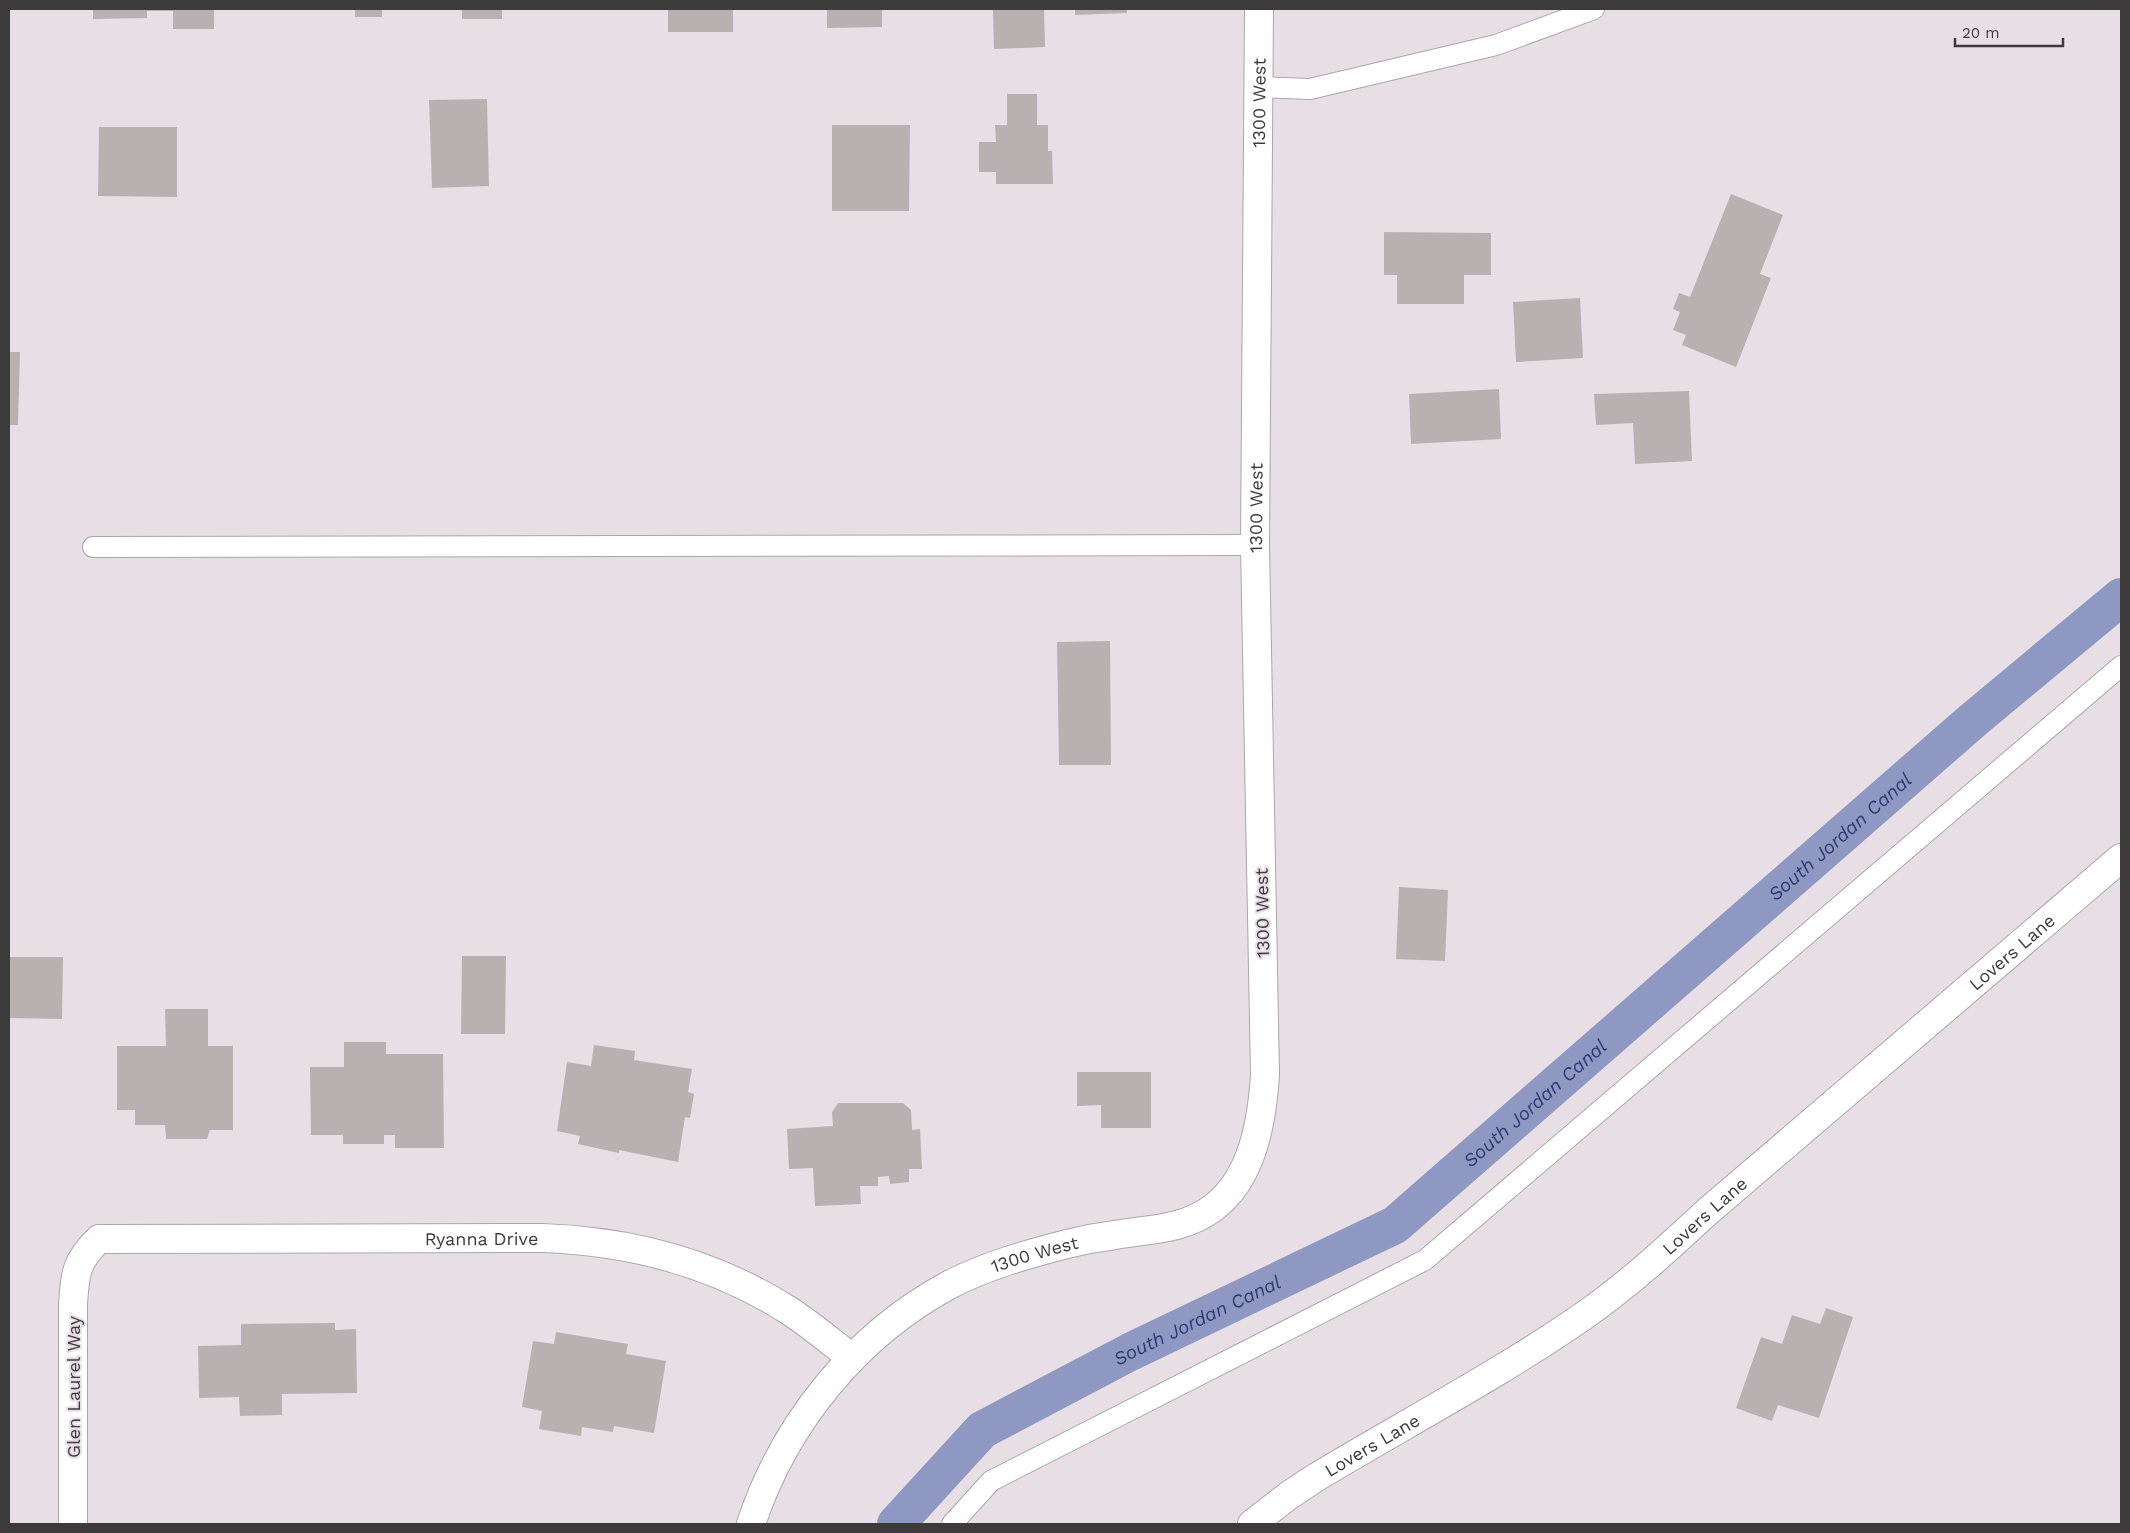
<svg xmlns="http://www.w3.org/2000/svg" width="2130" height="1533" viewBox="0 0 2130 1533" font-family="'Work Sans',sans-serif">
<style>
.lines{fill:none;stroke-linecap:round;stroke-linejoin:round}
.canal{stroke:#8f98c2;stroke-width:38}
.building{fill:#b9b0b1}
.service-casing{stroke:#ada5aa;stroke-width:22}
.minor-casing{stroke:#ada5aa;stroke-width:30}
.tertiary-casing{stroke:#ada5aa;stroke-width:30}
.service{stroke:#fff;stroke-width:20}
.minor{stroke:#fff;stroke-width:28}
.tertiary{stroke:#fff;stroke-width:28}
.labels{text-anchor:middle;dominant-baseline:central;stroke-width:4;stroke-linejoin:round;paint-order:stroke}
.street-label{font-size:18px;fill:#3d3a3c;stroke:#e7dfe5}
.water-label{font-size:19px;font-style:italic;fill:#31386f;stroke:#e7dfe5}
</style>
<rect width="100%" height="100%" fill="#e7dfe5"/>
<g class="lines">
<!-- canal -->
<path class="canal" id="s1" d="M896,1524L982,1430L1130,1352L1395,1225L1972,721L2121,597"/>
</g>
<!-- building -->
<path class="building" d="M93,9H214V29H173V11H147V18L93,19Z
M355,9H382V17H355Z
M462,9H502V19H462Z
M668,9H733V32H668Z
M827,9H882V27L827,28Z
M1044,9L1045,47L994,49L993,10Z
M1075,9H1127V13L1075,15Z
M1007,94H1037V125H1048V151H1052L1053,184H996V172H979V142H996L995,125H1007Z
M487,99L489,186L432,188L429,100Z
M832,125H910L909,211H832Z
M99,127H177V197L98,196Z
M1731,194L1783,215L1760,274L1771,278L1736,367L1682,345L1686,335L1673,330L1680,312L1673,309L1679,293L1690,297Z
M1384,232L1491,233V275H1464V304H1397V275H1384Z
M1580,298L1583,358L1516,362L1513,302Z
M9,352H20L18,425H9Z
M1499,389L1501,439L1411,444L1409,394Z
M1689,391L1692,461L1635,464L1633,423L1596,425L1594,394Z
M1110,641L1111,765H1059L1057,642Z
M1399,887L1448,890L1445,961L1396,959Z
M462,956H506L505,1034H461Z
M9,957H63L62,1019L9,1018Z
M165,1009H208V1046H233V1130H210L207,1139H166L165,1125H135V1110H117V1046H166Z
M344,1042H386V1054H443L444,1148H395V1135H384V1144H343V1135H311L310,1067H344Z
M594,1045L635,1051L634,1060L692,1069L688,1092L694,1094L690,1118L685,1117L678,1162L619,1150V1153L578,1144L580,1136L557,1131L567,1062L591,1066Z
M1077,1072H1151V1128H1101V1105L1077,1106Z
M838,1103H903L911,1110L912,1130L920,1129L922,1169H909V1182L890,1184L889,1176L878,1177V1186H860L861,1204L815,1206L813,1168L789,1169L787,1129L833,1126L832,1112Z
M1826,1308L1853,1317L1819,1418L1778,1405L1772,1421L1736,1408L1761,1337L1782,1344L1792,1315L1820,1324Z
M335,1323V1330L356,1329L357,1393L282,1394V1415L240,1416L239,1397L199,1398L198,1346L241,1345V1324Z
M556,1332L628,1344L626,1354L666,1361L654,1433L614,1426L613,1432L582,1427L581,1436L539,1429L542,1411L522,1407L533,1341L554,1344Z"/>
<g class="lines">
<defs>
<path id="service" d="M1259,87L1310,89L1496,45L1594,9
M93,547L1255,545
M952,1524L991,1481L1425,1260L2121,666"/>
<g id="minor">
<path id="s2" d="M73,1524V1304C75,1273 76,1261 99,1239L542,1238C629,1241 714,1263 788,1310C810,1324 831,1342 852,1358"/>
<path id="s3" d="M1252,1524L1288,1496L1315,1478C1403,1425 1498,1375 1582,1317C1627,1286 1667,1249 1707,1212L2121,858"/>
</g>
<g id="tertiary">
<path id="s4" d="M751,1524C784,1424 855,1336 949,1285C985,1266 1028,1254 1067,1244C1083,1240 1099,1237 1115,1235C1150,1229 1183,1230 1213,1208C1253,1178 1262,1121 1265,1075L1255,545L1259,9"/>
</g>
</defs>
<!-- service casing -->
<use href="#service" class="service-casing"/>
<!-- minor casing -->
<use href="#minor" class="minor-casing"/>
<!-- tertiary casing -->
<use href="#tertiary" class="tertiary-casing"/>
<!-- service -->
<use href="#service" class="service"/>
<!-- minor -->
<use href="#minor" class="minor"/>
<!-- tertiary -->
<use href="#tertiary" class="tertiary"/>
</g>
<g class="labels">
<!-- street labels -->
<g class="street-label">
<text stroke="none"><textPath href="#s4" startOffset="1714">1300 West</textPath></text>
<text stroke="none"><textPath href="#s4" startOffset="1309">1300 West</textPath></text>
<text transform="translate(1262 913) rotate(-91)">1300 West</text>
<text stroke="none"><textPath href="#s3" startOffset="954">Lovers Lane</textPath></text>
<text stroke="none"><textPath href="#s3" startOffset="549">Lovers Lane</textPath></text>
<text stroke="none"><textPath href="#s2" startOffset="675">Ryanna Drive</textPath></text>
<text stroke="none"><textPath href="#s4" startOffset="409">1300 West</textPath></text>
<text transform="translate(73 1387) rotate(-90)">Glen Laurel Way</text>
<text stroke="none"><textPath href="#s3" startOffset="144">Lovers Lane</textPath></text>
</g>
<!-- water labels -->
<g class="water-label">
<text stroke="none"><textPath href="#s1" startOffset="1179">South Jordan Canal</textPath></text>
<text stroke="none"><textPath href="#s1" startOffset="774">South Jordan Canal</textPath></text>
<text stroke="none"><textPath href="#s1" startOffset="369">South Jordan Canal</textPath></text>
</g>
</g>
<!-- border -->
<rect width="2130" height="1533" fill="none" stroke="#3d3a3c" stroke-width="20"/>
<!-- scale -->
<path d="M1955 38v8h108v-8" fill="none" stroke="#3d3a3c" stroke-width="2.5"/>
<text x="1962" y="38" font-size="15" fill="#3d3a3c" stroke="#e7dfe5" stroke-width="4" paint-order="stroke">20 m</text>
</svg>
